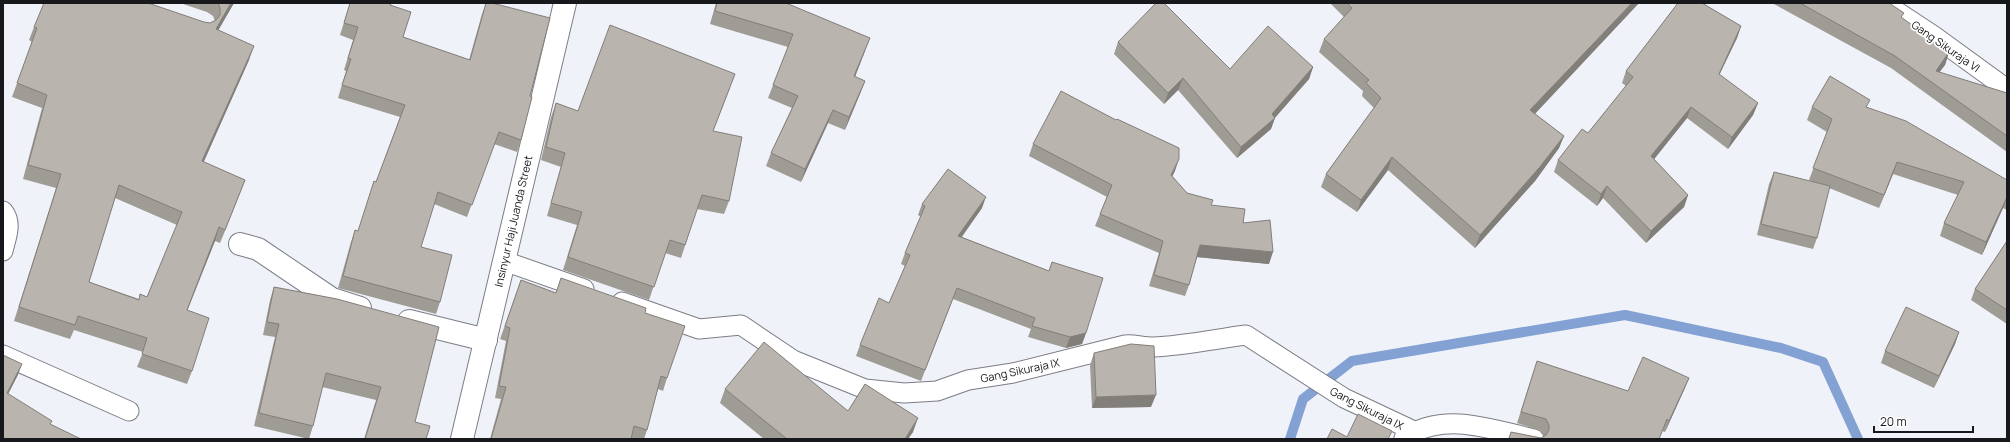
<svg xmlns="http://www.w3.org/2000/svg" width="2010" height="442" viewBox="0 0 2010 442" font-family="Manrope,sans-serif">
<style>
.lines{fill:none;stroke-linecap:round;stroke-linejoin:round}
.stream{stroke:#84a1d3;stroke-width:10}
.lane-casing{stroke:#7c7d85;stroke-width:21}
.street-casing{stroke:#7c7d85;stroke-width:24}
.highway-casing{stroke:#7c7d85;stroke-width:24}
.lane{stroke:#fff;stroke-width:19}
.street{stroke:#fff;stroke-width:22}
.highway{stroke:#fff;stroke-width:22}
.wall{fill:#9f9b95;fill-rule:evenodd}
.shaded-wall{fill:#827e79}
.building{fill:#b9b4ad;stroke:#827e79;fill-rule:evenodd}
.labels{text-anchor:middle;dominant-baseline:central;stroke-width:3.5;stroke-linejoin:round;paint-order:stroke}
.street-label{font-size:11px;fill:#17181b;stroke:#fff}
</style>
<rect width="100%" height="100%" fill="#f0f2fa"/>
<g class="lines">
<!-- stream -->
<path class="stream" d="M1290,439L1303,399L1352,361L1625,315L1781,348L1823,362L1858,439"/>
<defs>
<path id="lane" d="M1884,3L1934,36L2007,89
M3,211C13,223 6,238 3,251
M504,261L584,289
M622,302L699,329L741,325L793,360L865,389L904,393L937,391L968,380L1013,373L1125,345C1134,344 1143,347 1153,347C1184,346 1215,339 1246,335L1344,398L1414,431
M3,355L129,411
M1404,438C1444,411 1491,429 1534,439"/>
<path id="street" d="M240,244L258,249L332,299L360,308
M409,321L486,340"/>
<path id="highway" d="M462,439L565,3"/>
</defs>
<!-- lane casing -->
<use href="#lane" class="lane-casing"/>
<!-- street casing -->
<use href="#street" class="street-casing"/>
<!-- highway casing -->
<use href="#highway" class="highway-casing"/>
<!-- lane -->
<use href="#lane" class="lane"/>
<!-- street -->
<use href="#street" class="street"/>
<!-- highway -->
<use href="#highway" class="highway"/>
</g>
<!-- wall -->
<path class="wall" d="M180,3H234L218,30L249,60L203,162L245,180L240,193L220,243L215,241L187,310L192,371L187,384L137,367L143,352L74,330L70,339L14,321L56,188L23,179L42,108L12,97L32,42L29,40L34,27L204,22L210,23L215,21L213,16L207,12ZM115,198L177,225L147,297L140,294L139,299L89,282Z
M350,3H392L391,5L403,37L469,60L482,14L486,3L530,96L521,140L517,152L494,144L467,217L434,204L421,247L440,302L436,314L338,288L351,242L355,230L358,231L374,181L376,182L400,117L338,98L346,71L344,70L353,40L340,35Z
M716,3H786L865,51L855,77L865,81L845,130L828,123L801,182L766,166L771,153L792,108L768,98L788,47L710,24Z
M1330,3H1639L1535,114L1564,136L1559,148L1535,181L1475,248L1388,170L1357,212L1321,187L1326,174L1374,108L1362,96L1363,91L1319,52L1324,39L1344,17Z
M1678,3H1706L1705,5L1741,26L1737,38L1719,75L1758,103L1753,115L1728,149L1687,118L1654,159L1688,195L1684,207L1646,243L1603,198L1597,206L1554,172L1558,160L1588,133L1626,86L1622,83L1626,71Z
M1772,3H1889L1902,18L1949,52L1945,65L1939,72L2007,93V152L1891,68Z
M1118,42L1230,69L1313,67L1309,79L1275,117L1271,129L1237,158L1178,90L1164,104L1114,54Z
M730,88L713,131L729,201L724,214L697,209L681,258L665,253L649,300L563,270L577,225L547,216L561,167L541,160L551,117L556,103L578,111Z
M1812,107H1867L2007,180V210L2003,208L1982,255L1940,236L1944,223L1958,195L1893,174L1879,208L1829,188L1817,238L1813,249L1757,235L1769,184L1774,172L1813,182L1809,180L1827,132L1807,120Z
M1033,144L1175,171L1172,176L1187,193L1211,205L1243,223L1269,264L1197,257L1189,285L1185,296L1149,286L1159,253L1095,226L1107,197L1029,156Z
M922,204L982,208L962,237L1049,271L1052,262L1086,333L1082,344L1066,348L1028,337L1031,329L953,299L921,381L856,356L860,345L889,303L905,266L901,264L905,253L921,217L918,215Z
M2007,241V324L1971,300L1975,289Z
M561,278L645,313L667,378L663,391L658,389L647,430L644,439H490L501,399L495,398L506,341L500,339L521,280L556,293Z
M274,287L337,299L426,439H364L376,400L322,387L313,426L309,439L254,426L275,337L263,335L270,300Z
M1959,332L1955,344L1934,388L1881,363L1885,351Z
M1094,353L1151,407L1092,408L1090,365Z
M1537,361L1628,391L1689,378L1684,390L1665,432L1662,431L1659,439H1508L1511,432L1541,438L1544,436L1541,431L1517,423Z
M725,389L848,411L913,432L908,439H764L720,403Z"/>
<!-- shaded-wall -->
<path class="shaded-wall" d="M231,3H234L211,43L216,29Z
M1632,3H1639L1526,123L1530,110Z
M1741,26L1737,38L1714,86L1719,74Z
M870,38L865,51L850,89L854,76Z
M254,46L249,60L198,175L202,161Z
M1949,52L1945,65L1932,82L1936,71Z
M1313,67L1309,79L1274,119L1275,118L1271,129L1237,158L1241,147L1272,114Z
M1183,78L1178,90L1164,104L1168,93Z
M865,81L860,94L845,130L849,117Z
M1758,103L1753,115L1728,149L1732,137Z
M1691,107L1687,118L1647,168L1651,156Z
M833,110L828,123L801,182L805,169Z
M1564,136L1559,148L1535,181L1475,248L1480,235Z
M1392,157L1388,170L1357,212L1361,200Z
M1179,159L1175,171L1167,187L1171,175Z
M1897,162L1893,174L1879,208L1884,195Z
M245,180L240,193L220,243L225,230Z
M1607,186L1603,198L1597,206L1601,194Z
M1688,195L1684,207L1646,243L1651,231Z
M986,197L982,208L954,247L958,236Z
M2007,197L2003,208L1982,255L1986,242Z
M219,227L215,241L182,324L187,310Z
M1200,245L1273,252L1269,264L1196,257Z
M1959,332L1955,344L1934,388L1939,376Z
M1086,333L1082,344L1066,348L1070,337Z
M22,364L18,375L3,404L7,393Z
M1689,378L1684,390L1665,432L1669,421Z
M1156,395L1151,407L1092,408L1096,397Z
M918,418L913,432L908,439H905Z"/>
<!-- building -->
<path class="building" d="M44,3H148L204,22L210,23L216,20L220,15V8L218,3H231L216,29L254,46L202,161L245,180L225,230L219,227L187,310L209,318L192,371L142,354L147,338L78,316L75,325L19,307L61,174L28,165L47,95L17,83L37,28L34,27ZM119,185L182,212L147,297L140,294L139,300L89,282Z
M350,3H391L390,5L411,12L403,37L470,60L486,3H492L550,18L530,96L532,97L521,140L499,132L472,205L438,192L421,247L452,255L440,302L343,276L355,230L358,231L374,181L376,182L405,105L342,85L351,59L348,58L358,27L344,23Z
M717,3H786L870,38L854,76L865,81L849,117L833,110L805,169L771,153L798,96L773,85L793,34L715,11Z
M1156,3H1164L1230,69L1268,26L1313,67L1272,114L1275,118L1241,147L1183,78L1168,93L1118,42Z
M1347,3H1632L1530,110L1564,136L1539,168L1480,235L1392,157L1361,200L1326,174L1381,98L1366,83L1369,80L1324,39L1352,8Z
M1678,3H1702L1741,26L1719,74L1758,103L1732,137L1691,107L1651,156L1688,195L1651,231L1607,186L1601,194L1558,160L1582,129L1588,133L1633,77L1626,71Z
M1800,3H1889L1904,13L1901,17L1949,52L1936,71L2007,93V136L1895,56Z
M610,25L735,74L713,131L742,137L729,201L702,195L685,245L670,240L654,287L568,257L582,212L551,203L565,153L546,147L556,103L578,111Z
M1830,76L1870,100L1866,107L1906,121L2007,180V197L1986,242L1944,223L1964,182L1897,162L1884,195L1813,168L1832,119L1812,107Z
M1061,91L1116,120L1117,119L1179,148V159L1171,175L1187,193L1213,200L1211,205L1245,209L1243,223L1270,220L1273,252L1200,245L1189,285L1154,275L1163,241L1100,214L1112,185L1033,144Z
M948,169L986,197L958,236L1049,271L1052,262L1103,278L1086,333L1070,337L1032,326L1035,318L957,288L925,370L860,345L879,298L889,303L910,255L905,253L925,206L922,204Z
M1774,172L1830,186L1817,238L1761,224Z
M2007,241V310L1975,289Z
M561,278L646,308L645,313L685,326L667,378L661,376L647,430L634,426L631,439H491L506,387L499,386L510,328L505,326L521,280L556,293Z
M274,287L337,299L439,327L415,422L430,426L426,439H365L381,387L326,373L313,426L259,413L279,324L267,322Z
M1906,307L1959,332L1939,376L1885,351Z
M764,342L848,411L865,384L918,418L905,439H787L725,389Z
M1131,344L1154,346L1156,395L1096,397L1094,353Z
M3,355L22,364L7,393L52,421L50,424L81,439H3Z
M1643,357L1689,378L1669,421L1667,419L1659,439H1509L1511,432L1541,438L1546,435L1549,430V425L1546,419L1521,412L1537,361L1628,391Z
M1358,414L1392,431L1388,439H1327L1332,429L1347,437Z"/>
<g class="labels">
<!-- street labels -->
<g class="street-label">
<text transform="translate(1946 46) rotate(35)">Gang Sikuraja VI</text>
<text transform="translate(513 221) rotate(-77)">Insinyur Haji Juanda Street</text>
<text transform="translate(1020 370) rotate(-12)">Gang Sikuraja IX</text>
<text transform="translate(1367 408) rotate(27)">Gang Sikuraja IX</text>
</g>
</g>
<!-- border -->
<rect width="2010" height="442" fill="none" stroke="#17181b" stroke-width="8"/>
<!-- scale -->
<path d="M1874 426v6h99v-6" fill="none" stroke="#17181b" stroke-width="2"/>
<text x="1880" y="426" font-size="12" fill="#17181b" stroke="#ffffff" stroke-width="3" paint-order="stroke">20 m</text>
</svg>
